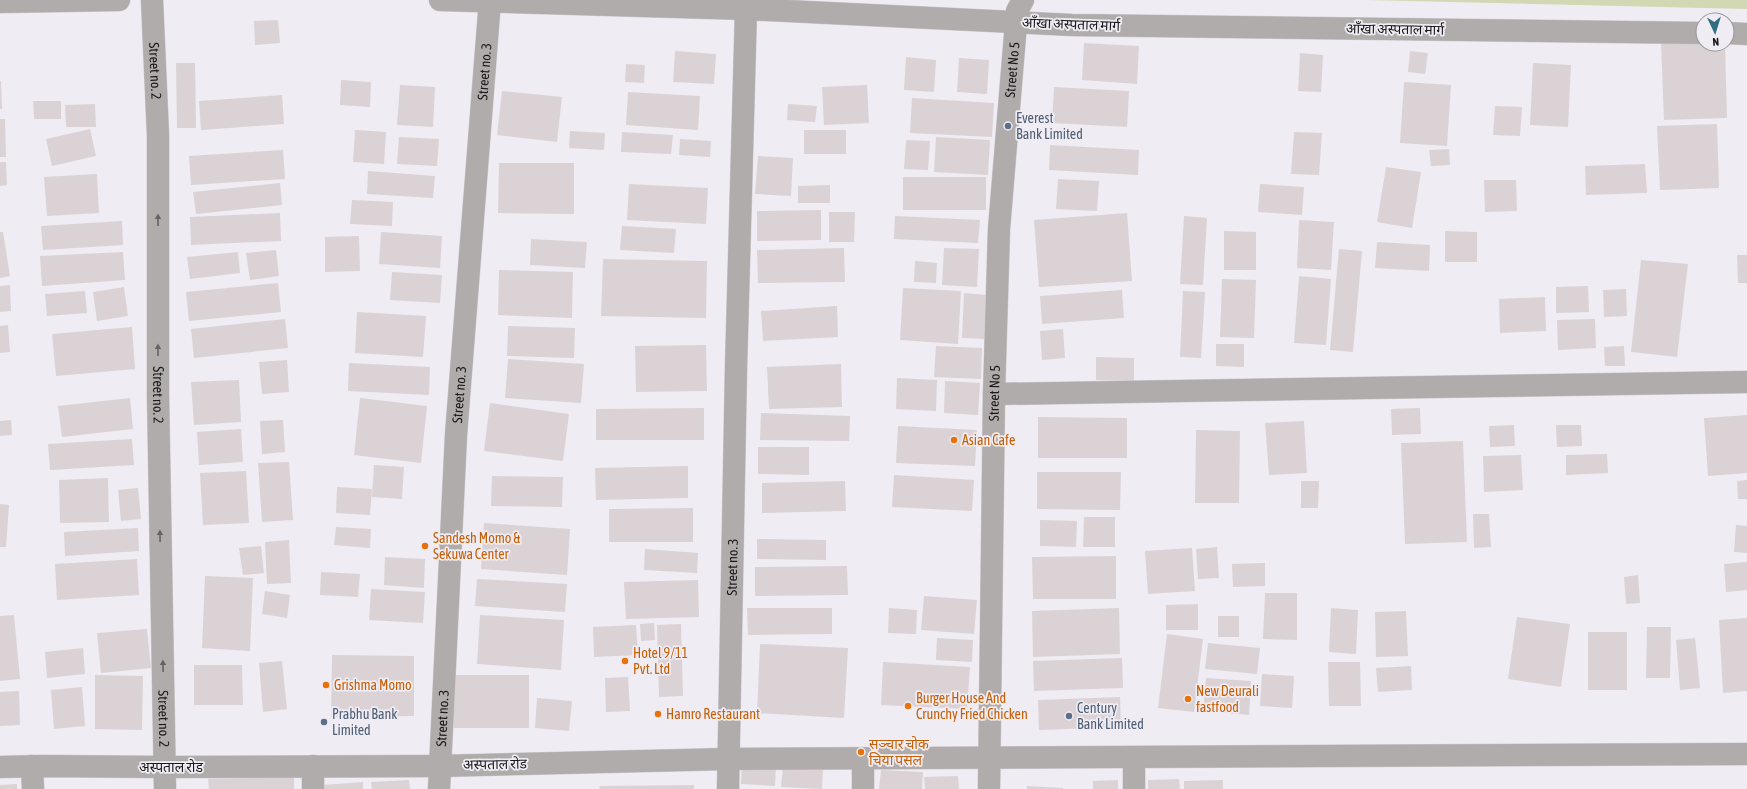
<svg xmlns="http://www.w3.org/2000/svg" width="1747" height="789" viewBox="0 0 1747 789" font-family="'Asap Condensed','Noto Sans Devanagari',sans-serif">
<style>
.green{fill:#d2d8b4}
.building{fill:#dbd2d5}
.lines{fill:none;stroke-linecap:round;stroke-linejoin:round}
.minor-casing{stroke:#cecad0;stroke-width:23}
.minor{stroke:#b0acab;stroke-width:22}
.oneway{fill:#656263}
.service-dot{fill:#5c6f8a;stroke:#f0ecf3;stroke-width:1.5}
.food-dot{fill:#e8710a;stroke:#f0ecf3;stroke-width:1.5}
.labels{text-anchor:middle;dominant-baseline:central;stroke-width:3.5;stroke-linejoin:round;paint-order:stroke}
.street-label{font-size:14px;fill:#1a181b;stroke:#f0ecf3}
.service-label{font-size:14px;fill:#4e5e75;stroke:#f0ecf3;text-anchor:start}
.food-label{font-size:14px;fill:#c56008;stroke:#f0ecf3;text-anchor:start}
</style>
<rect width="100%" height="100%" fill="#f0ecf3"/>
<!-- green -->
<path class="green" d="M1366,0H1747V9Z"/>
<!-- building -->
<path class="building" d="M278,20L280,43L255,45L254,21Z
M1703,42V44H1725L1727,118L1664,120L1661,43Z
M1084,43L1139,46L1137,84L1082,80Z
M675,51L716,54L714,84L673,82Z
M1410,51L1428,53L1425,74L1408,72Z
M1300,53L1323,55L1321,92L1298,91Z
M906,57L936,60L934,92L904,90Z
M959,58L989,60L987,94L957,92Z
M176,63H195L196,128H177Z
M1533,63L1571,65L1568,127L1530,125Z
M626,64L645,65L644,83L625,82Z
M341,80L371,82L370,107L340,105Z
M0,81H1L2,109H0Z
M1404,82L1451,85L1447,146L1400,143Z
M400,85L435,87L433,127L397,125Z
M867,85L869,123L824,125L822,87Z
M1054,87L1129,91L1127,127L1052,123Z
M502,91L562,97L557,142L497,135Z
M628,92L700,96L698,130L626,125Z
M282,95L284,124L201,130L199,101Z
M912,98L994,103L992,137L910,133Z
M33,101H61V119H34Z
M95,104L96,127H66L65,105Z
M788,104L817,106L815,122L787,120Z
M1495,106L1522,107L1520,136L1493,135Z
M0,119H5L6,157H0Z
M1717,124L1719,188L1660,190L1657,126Z
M90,129L96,156L52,166L46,139Z
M355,130L386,132L384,164L353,162Z
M804,130H846V154H804Z
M570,131L605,133L604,150L569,148Z
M622,132L673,135L671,154L621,152Z
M1294,132L1322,133L1319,175L1291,174Z
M399,137L439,139L437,166L397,164Z
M936,137L990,140L988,175L934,172Z
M680,139L711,141L710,157L679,155Z
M906,140L930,141L928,170L904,169Z
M1050,145L1139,150L1138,175L1049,170Z
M1449,149L1450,165L1431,166L1429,150Z
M283,150L285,179L191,185L189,156Z
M758,156L793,158L791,196L755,194Z
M0,162H6L7,185L0,186Z
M499,163H574V214L498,213Z
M1645,164L1647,193L1586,195L1585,166Z
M1386,167L1421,172L1412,228L1377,222Z
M368,171L435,176L433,198L367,194Z
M97,174L99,213L47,216L44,177Z
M903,177H986V210H903Z
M1058,179L1099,181L1097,211L1056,209Z
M1484,180H1516L1517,211L1485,212Z
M280,183L282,205L196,214L193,192Z
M629,184L708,188L706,224L627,220Z
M1260,184L1304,187L1302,215L1258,212Z
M830,185V203H798V186Z
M352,200L393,202L392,226L350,224Z
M821,210V240L757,241V211Z
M829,212H855L854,242H829Z
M280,213L281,241L191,245L190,217Z
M1127,213L1132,281L1039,287L1034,220Z
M895,216L980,220L978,243L894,239Z
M1184,216L1207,218L1203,285L1180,284Z
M1299,220L1334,222L1331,270L1297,268Z
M122,221L123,245L43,250L41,226Z
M622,226L676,229L674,253L620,250Z
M1224,231L1256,232V270H1224Z
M1445,231L1477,232V262H1445Z
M0,232H3L10,276L0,278Z
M381,232L442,236L440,268L379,264Z
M359,236L360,271L325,272V237Z
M531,239L587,242L585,268L530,265Z
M1377,242L1430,245L1429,271L1375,268Z
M844,248L845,282L758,283L757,250Z
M944,248L979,249L977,287L942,285Z
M1339,249L1362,251L1353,352L1330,350Z
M276,250L279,276L250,280L246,253Z
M123,252L125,280L42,286L40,256Z
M238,252L240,273L190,279L187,257Z
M1737,255H1747V283H1738Z
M603,259L707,261L706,318L601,316Z
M1641,260L1688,264L1677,357L1631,352Z
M915,261L937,263L936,283L914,282Z
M499,270L573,272L572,318L498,315Z
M392,272L442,275L440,303L390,300Z
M1299,276L1331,279L1326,345L1294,343Z
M1222,279L1256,280L1254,338L1220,337Z
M278,283L281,312L189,321L186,292Z
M10,285L11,311L0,312V286Z
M1588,286L1589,312L1556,313V287Z
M124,287L128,316L97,321L93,292Z
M903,288L961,291L958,344L900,340Z
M1626,289L1627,316L1604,317L1603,290Z
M1122,290L1124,318L1042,324L1040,296Z
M85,291L87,313L47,316L45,294Z
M1183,291L1205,292L1201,358L1180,357Z
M964,293L987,295L985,339L962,338Z
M1545,297L1546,331L1500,333L1499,299Z
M837,306L838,337L763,341L761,311Z
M357,312L426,316L423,357L355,353Z
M285,319L288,348L194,358L191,329Z
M1595,319L1596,348L1558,350L1557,320Z
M8,325L10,352L0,353V326Z
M508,326L575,328L574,358L507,356Z
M132,327L135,369L56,376L52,334Z
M1063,329L1065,358L1042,360L1040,331Z
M1216,344H1244V367L1216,366Z
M706,345L707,391L636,392L635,346Z
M936,346L982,348L981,379L934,377Z
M1624,346L1625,366H1605L1604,347Z
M1096,357L1134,358V381L1096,380Z
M508,359L584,364L581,403L505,398Z
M287,360L289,392L262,394L259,362Z
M349,363L430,367L429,395L348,391Z
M841,364L842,407L769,409L767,367Z
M897,378L937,380L936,411L896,409Z
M239,380L241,422L194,425L191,382Z
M945,381L980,383L978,415L944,413Z
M130,398L133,429L62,437L58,406Z
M360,398L427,406L421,463L354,455Z
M490,403L569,414L563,461L484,451Z
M704,408V440H596V409Z
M1420,408L1421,434L1392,435L1391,409Z
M761,413L850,416L849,441L760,440Z
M1747,415V473L1708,476L1704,418Z
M1038,417L1127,418V458H1038Z
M11,420L12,435L0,436V421Z
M283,420L285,452L262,454L260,421Z
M1304,421L1307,473L1269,475L1265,423Z
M1514,425L1515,446L1490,447L1489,426Z
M1556,425H1581L1582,446L1557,447Z
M898,426L977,430L975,466L896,463Z
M241,429L243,462L199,465L197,432Z
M1196,430L1240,431L1239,503H1195Z
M132,439L134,465L50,470L48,444Z
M1463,441L1467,542L1405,544L1401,443Z
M758,447H809V475L758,474Z
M1607,454L1608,473L1566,475V455Z
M1521,455L1523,490L1484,492L1483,456Z
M289,462L293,520L262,522L258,463Z
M374,465L404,467L402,499L372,497Z
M688,466V498L596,500L595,468Z
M246,471L249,523L203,525L200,473Z
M1037,472H1121L1120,510L1037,509Z
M894,475L974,480L972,511L892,507Z
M492,476L563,477L562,507L491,506Z
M108,478L109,522L60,523L59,480Z
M1747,480V499H1738L1737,481Z
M845,481L846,511L762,513V483Z
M1301,481H1319L1318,508H1301Z
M337,487L372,489L370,515L336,513Z
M138,488L141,519L121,521L118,490Z
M0,504L9,505L6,547H0Z
M693,508V542H609V509Z
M1473,514H1489L1491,547L1474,548Z
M1084,517H1115V547H1083Z
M1040,520L1077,521L1076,547L1040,546Z
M484,523L570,529L567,575L481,569Z
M1736,525L1747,526V553L1734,552Z
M336,527L371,529L370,548L334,545Z
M138,528L139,551L65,556L64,532Z
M757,539L826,540V560L757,559Z
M289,540L291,583L267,584L265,542Z
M261,546L264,573L243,575L239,548Z
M1217,547L1219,578L1198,579L1196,549Z
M1192,548L1195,591L1148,594L1145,551Z
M645,549L698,553L697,573L644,570Z
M1116,556V599H1033L1032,557Z
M385,557L425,559L424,588L384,585Z
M137,559L139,595L57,600L55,564Z
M1747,562V590L1726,592L1724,564Z
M1265,563V586L1233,587L1232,564Z
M847,566L848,595L755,596V567Z
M321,572L360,574L358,597L320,595Z
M1638,575L1640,603L1626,604L1624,577Z
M205,576L253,578L250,651L202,648Z
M477,579L567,584L565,612L475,606Z
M698,580L699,617L626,619L624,582Z
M371,589L425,592L423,623L369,620Z
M265,591L290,595L287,618L262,614Z
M1265,593H1297V640L1263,639Z
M924,596L977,600L974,634L921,630Z
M1198,604V630H1166V605Z
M747,608H832V634L748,635Z
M889,608L917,610L916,634L888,633Z
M1119,608L1120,654L1033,657L1032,611Z
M1331,608L1358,610L1356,654L1329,652Z
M1406,611L1408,656L1376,657L1375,612Z
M14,615L20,679L0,681V616Z
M480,615L564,620L561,670L477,664Z
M1218,616H1239V637H1218Z
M1517,617L1570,624L1561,687L1508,679Z
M1747,618V691L1723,693L1719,620Z
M654,623L655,640L641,641L640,624Z
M681,624L683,696L659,697L657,625Z
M636,625L638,655L594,657L593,627Z
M1647,627H1671L1670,678H1646Z
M147,629L151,668L101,673L97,633Z
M1588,632H1627V690H1588Z
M1167,634L1203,639L1194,712L1158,708Z
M937,638L973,640L972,662L936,660Z
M1695,638L1700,688L1680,690L1676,640Z
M1208,643L1260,648L1257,674L1205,669Z
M760,644L848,648L844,718L757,713Z
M83,648L85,674L47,678L45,652Z
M332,655L414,656V716L331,717Z
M1122,658L1123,688L1034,691L1033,661Z
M282,661L287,709L263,712L259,663Z
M883,662L970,667L967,709L881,705Z
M1328,662H1360L1361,706H1329Z
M194,665H242L243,705H194Z
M1411,666L1412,690L1378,692L1376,668Z
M1262,674L1294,676L1292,708L1260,706Z
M95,675L143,676L142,730L95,729Z
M451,675H529V728H451Z
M628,677L630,711L606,712L605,678Z
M1206,678L1251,681L1249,715L1203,711Z
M82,687L85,726L54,729L51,690Z
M19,691L20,725L0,726V692Z
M1120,697L1121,727L1039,730L1038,700Z
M537,698L572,701L569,731L535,728Z
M742,762L776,764L775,786L741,784Z
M783,766L823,768L822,789L781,787Z
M881,770L923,772L922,789H879Z
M958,776L959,789H925L924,777Z
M294,777V789H209L208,779Z
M1179,779L1180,789H1148V780Z
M409,780L410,789H372L371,782Z
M1118,780V789H1093V781Z
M1223,780V789H1184V781Z
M363,782V789H323V785Z
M17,784V789H0V785Z
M694,785V789H600L599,786Z
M1027,786L1063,788V789H1027Z"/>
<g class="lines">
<defs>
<g id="minor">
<path id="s1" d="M152,0L158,135V394L165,789"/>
<path d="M440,0L746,9L1072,25L1703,33"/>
<path d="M0,2L119,0"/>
<path d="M1727,33L1747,34"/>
<path d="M994,394L1747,382"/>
<path d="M1134,758V789"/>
<path d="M32,766L33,789"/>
<path d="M0,767L43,766L165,767L439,766L728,759L1747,754"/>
<path d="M313,789V766"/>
<path id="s2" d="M439,789L456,435L490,0"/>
<path id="s3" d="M728,789L736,368L746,9"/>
<path d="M863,789V759"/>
<path id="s4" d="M989,789L994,394L999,229L1017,11L1023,0"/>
</g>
</defs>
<!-- minor casing -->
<use href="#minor" class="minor-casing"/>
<!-- minor -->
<use href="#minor" class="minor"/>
</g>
<!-- one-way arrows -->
<defs><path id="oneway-solid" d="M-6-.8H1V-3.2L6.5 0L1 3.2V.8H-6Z"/></defs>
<g class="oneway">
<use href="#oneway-solid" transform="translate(158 220) rotate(-90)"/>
<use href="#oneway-solid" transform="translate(158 350) rotate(-90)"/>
<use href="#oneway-solid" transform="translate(160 536) rotate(-91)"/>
<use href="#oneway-solid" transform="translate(163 666) rotate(-91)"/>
</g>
<!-- markers -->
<g class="service-dot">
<circle cx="1008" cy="126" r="4"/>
<circle cx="1069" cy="716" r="4"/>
<circle cx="324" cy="722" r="4"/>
</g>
<g class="food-dot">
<circle cx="954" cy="440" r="4"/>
<circle cx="425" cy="546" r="4"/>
<circle cx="625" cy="661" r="4"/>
<circle cx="326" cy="685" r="4"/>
<circle cx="1188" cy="699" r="4"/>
<circle cx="908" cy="706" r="4"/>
<circle cx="658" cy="714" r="4"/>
<circle cx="861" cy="752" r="4"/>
</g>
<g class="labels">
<!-- street labels -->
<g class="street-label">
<text transform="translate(1071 24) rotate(2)">आँखा अस्पताल मार्ग</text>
<text transform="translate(1395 29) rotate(1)">आँखा अस्पताल मार्ग</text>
<text stroke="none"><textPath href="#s4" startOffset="720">Street No 5</textPath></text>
<text stroke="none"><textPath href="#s1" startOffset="71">Street no. 2</textPath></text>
<text stroke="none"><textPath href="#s2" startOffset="719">Street no. 3</textPath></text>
<text stroke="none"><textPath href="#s4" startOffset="396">Street No 5</textPath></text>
<text stroke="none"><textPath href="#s1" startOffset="395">Street no. 2</textPath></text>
<text stroke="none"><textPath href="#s2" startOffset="395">Street no. 3</textPath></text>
<text stroke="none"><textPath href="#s3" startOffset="222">Street no. 3</textPath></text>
<text stroke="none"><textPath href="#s1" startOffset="719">Street no. 2</textPath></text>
<text stroke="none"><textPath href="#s2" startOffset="71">Street no. 3</textPath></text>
<text transform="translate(495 764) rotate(-1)">अस्पताल रोड</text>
<text x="171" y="767">अस्पताल रोड</text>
</g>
<!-- service labels -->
<g class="service-label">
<text x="1016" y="118">Everest<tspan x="1016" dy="16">Bank Limited</tspan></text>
<text x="1077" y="708">Century<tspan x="1077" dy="16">Bank Limited</tspan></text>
<text x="332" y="714">Prabhu Bank<tspan x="332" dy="16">Limited</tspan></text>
</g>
<!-- food labels -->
<g class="food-label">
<text x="962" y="440">Asian Cafe</text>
<text x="433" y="538">Sandesh Momo &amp;<tspan x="433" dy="16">Sekuwa Center</tspan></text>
<text x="633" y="653">Hotel 9/11<tspan x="633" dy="16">Pvt. Ltd</tspan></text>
<text x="334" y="685">Grishma Momo</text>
<text x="1196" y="691">New Deurali<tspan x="1196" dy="16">fastfood</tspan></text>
<text x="916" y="698">Burger House And<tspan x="916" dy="16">Crunchy Fried Chicken</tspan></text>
<text x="666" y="714">Hamro Restaurant</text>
<text x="869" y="744">सञ्चार चोक<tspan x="869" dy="16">चिया पसल</tspan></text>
</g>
</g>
<!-- north arrow -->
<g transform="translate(1715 32) rotate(176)"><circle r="19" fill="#f0ecf3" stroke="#9a979d"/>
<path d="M0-3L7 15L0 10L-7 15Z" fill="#2f6d83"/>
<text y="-6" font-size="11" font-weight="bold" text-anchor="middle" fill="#1a181b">N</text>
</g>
</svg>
